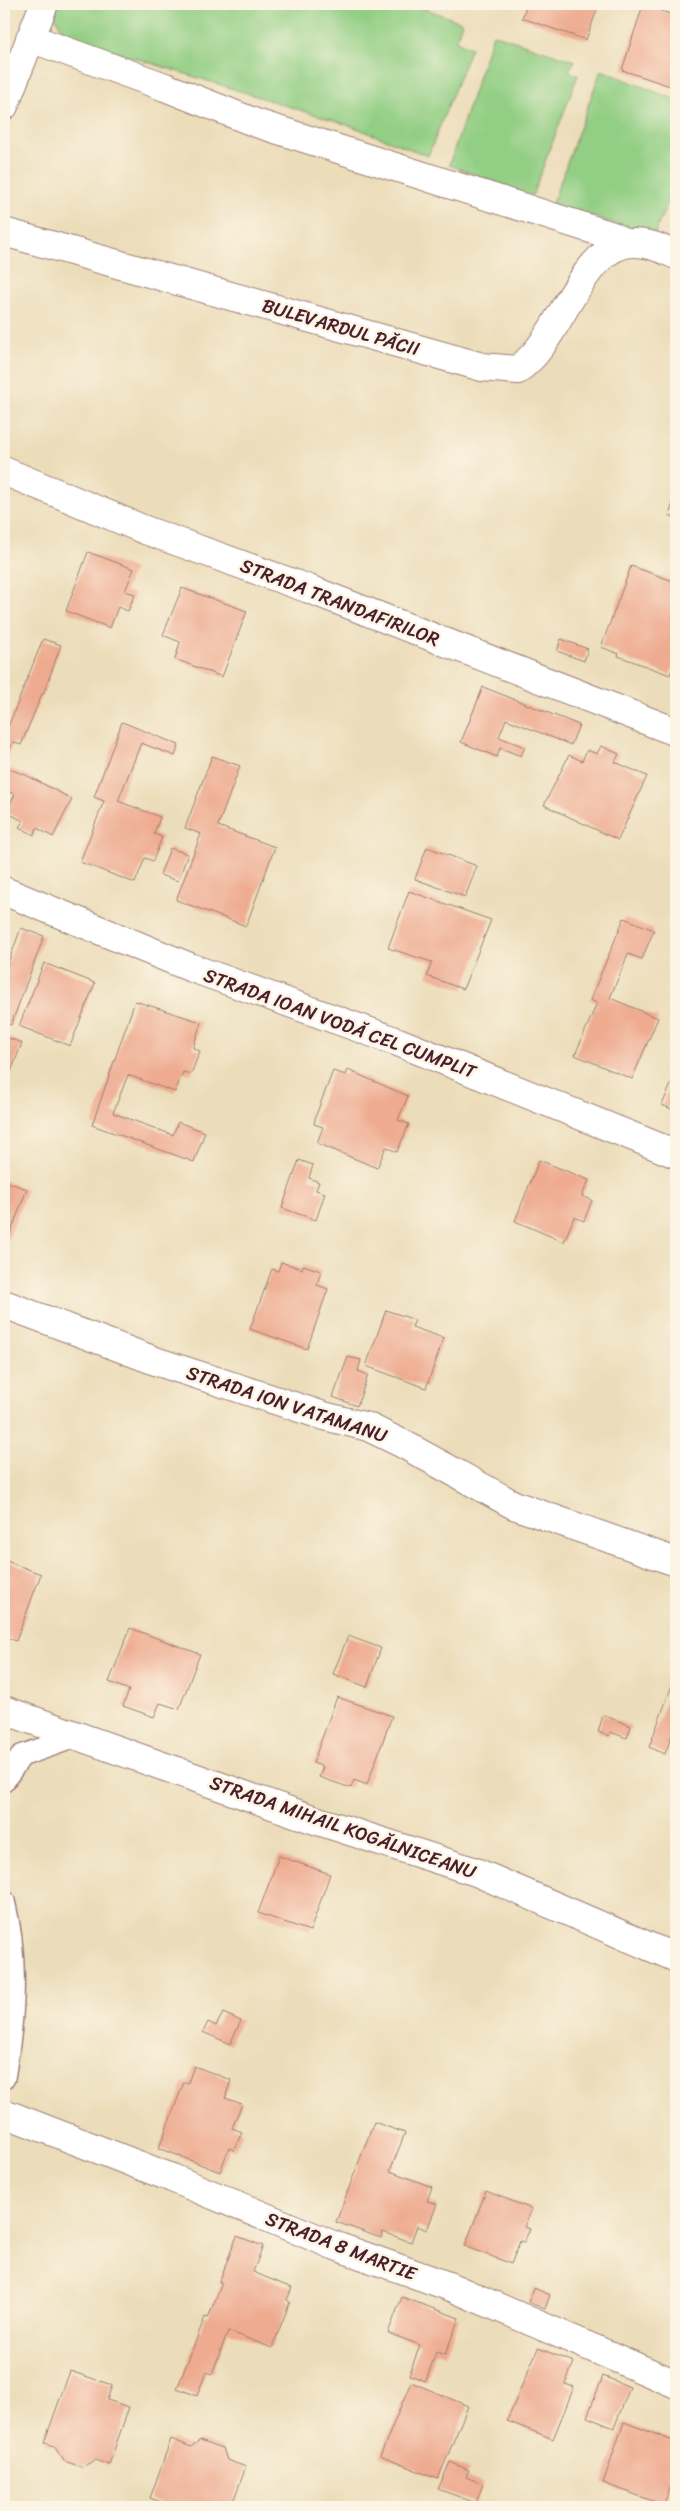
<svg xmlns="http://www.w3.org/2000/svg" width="680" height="2511" viewBox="0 0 680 2511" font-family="Sriracha,sans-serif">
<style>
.green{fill:#92ce83;stroke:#6e7657}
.building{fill:#eeab90}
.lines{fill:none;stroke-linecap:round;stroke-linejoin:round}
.lane-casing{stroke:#9b7e72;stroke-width:24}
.street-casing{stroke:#9b7e72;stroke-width:30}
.lane{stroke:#fff;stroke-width:21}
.street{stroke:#fff;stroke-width:28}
.labels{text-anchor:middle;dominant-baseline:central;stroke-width:5;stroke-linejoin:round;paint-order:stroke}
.street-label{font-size:19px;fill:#4a1f2b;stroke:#fcf5e5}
</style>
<rect width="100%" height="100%" fill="#fcf5e5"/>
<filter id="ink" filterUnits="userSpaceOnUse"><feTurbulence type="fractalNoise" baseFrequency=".02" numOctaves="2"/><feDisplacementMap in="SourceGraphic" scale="10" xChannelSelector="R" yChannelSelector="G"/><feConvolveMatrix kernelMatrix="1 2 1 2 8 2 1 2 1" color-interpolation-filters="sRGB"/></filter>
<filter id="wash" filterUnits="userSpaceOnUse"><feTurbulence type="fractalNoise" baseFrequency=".0096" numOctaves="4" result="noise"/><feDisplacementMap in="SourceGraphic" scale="20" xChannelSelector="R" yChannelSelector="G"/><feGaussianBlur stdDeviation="1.12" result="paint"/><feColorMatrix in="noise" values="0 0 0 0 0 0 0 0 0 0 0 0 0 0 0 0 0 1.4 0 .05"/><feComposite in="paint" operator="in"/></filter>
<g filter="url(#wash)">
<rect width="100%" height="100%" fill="#ecddba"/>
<!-- green -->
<path class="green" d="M55,4H411L462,22L456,41L471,48L428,156L351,126L65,36L53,12Z
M493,34L575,61L569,71L578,75L532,196L449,165Z
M601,70L676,100V180L654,236L552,204Z"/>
<g id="blocks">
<!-- building -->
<path class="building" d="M527,4H599L586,40L522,18Z
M643,5L676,16V88L622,70Z
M676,495V518L669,515Z
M88,552L134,569L125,591L135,594L128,611L118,607L110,628L66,611Z
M631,566L676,582V658L670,675L618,656L619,654L601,647Z
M182,588L247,611L222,677L175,659L180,642L163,635Z
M43,639L61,645L43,695L42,694L21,745L13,742L4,764V737Z
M561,639L588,649L584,661L557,651Z
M483,687L579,725L571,745L506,719L499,737L525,747L521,756L500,748L497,757L461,742Z
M122,722L179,745L175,756L141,743L118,801L160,817L154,834L162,837L153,861L145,858L135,883L80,862L104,801L94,797Z
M601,746L619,754L615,762L647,776L618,840L544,805L569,755L582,761L587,750L597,754Z
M212,756L240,766L218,826L275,847L246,926L176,900L201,834L185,828Z
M4,767L26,775L72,799L53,837L37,828L34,835L19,827L23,821L6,812L15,794L9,792L4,804Z
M427,847L477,866L465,897L415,879Z
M170,848L188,854L178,881L160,875Z
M409,891L491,920L463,989L427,976L432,962L388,948Z
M624,918L654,930L642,959L628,954L610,998L658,1018L632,1079L575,1055L597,1003L590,1000Z
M21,928L44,936L11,1025L4,1022V974Z
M44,963L95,983L70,1046L19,1026Z
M135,1001L201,1022L193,1048L200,1051L191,1074L183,1072L175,1092L128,1075L113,1113L173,1135L178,1122L205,1132L194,1162L92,1125Z
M6,1037L22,1043L4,1090V1043Z
M348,1070L408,1096L398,1120L409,1124L397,1152L386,1147L377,1168L317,1143L323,1127L314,1124L316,1115L333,1071L346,1075Z
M676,1073V1111L662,1105Z
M299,1160L313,1165L309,1178L319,1182L316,1190L325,1193L316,1220L282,1208Z
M539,1160L589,1180L582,1196L592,1200L584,1221L574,1217L564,1242L515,1221Z
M4,1181L27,1189L4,1250Z
M281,1262L302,1269L303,1265L321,1271L317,1285L328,1289L307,1349L250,1329L272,1269L278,1271Z
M386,1310L415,1320L412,1327L444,1338L426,1388L366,1366Z
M348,1357L361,1360L358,1371L368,1375L357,1406L333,1397Z
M4,1560L41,1574L16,1641L4,1636Z
M130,1628L200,1654L179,1709L160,1703L154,1717L123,1706L129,1690L109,1682Z
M348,1636L381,1648L367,1687L333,1674Z
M674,1680L676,1681V1724L665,1754L649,1747Z
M337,1697L392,1716L367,1785L354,1780L351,1788L319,1777L323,1767L313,1763Z
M603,1715L631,1726L627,1738L610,1732L609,1736L598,1732Z
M279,1856L330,1874L310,1931L258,1913Z
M223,2013L241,2021L230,2044L203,2032L208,2022L216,2026Z
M194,2066L231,2080L225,2098L242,2104L232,2128L242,2132L234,2150L229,2148L220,2172L159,2148L184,2082L188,2083Z
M374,2122L405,2133L390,2171L432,2187L427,2201L437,2204L427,2230L417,2226L411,2242L383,2232L381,2238L336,2222Z
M486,2191L532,2209L524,2227L530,2229L524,2242L520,2241L511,2264L465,2246Z
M237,2236L263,2246L253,2272L292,2288L287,2300L290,2302L272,2348L228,2331L212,2374L206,2372L197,2396L177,2388L178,2386L205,2317L208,2318L222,2283L219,2282Z
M534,2288L550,2295L545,2309L528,2302Z
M402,2297L459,2318L445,2355L436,2352L426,2381L409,2375L420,2345L388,2333Z
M538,2348L574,2362L565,2384L574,2387L553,2439L507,2421Z
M70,2371L112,2385L107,2400L129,2407L109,2465L95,2460L82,2467L64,2461L54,2446L44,2443Z
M603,2376L630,2387L614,2428L587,2417Z
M411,2382L468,2406L438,2479L380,2456Z
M624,2422L676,2442V2487L670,2488L664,2505L603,2483Z
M171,2439L191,2447L200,2440L223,2448L227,2460L246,2467L231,2507H175L150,2498Z
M450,2462L469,2470L466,2477L483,2484L476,2503L438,2489Z"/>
</g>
</g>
<g filter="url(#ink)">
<use href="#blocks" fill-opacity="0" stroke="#9b7e72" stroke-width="1"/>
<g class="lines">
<defs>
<path id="lane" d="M4,1781L21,1756L78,1736
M4,1901C19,1960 14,2019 4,2078"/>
<path id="street" d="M30,38L165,87L256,123L613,236L625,244
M4,106L44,4
M4,232L482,367L518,370C525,363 532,358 537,351C562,322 586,252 625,244C643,240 660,248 676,255
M4,471L145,530L309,589L676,732
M4,891L192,968L398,1042L676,1154
M4,1304L158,1362L324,1416L368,1427L403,1444L514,1505L676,1562
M4,1710L315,1820L476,1872L676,1958
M4,2113L172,2178L333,2245L451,2287L676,2384"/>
</defs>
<!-- lane casing -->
<use href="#lane" class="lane-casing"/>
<!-- street casing -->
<use href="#street" class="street-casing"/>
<!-- lane -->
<use href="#lane" class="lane"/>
<!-- street -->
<use href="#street" class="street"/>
</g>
</g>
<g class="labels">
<!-- street labels -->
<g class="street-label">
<text transform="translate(341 327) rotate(16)">BULEVARDUL PĂCII</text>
<text transform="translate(340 602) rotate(21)">STRADA TRANDAFIRILOR</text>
<text transform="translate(340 1023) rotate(20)">STRADA IOAN VODĂ CEL CUMPLIT</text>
<text transform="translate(287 1404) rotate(18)">STRADA ION VATAMANU</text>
<text transform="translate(343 1827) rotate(19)">STRADA MIHAIL KOGĂLNICEANU</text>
<text transform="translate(341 2246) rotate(21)">STRADA 8 MARTIE</text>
</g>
</g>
<!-- margin -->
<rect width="680" height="2511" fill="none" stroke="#fcf5e5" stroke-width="20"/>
</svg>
